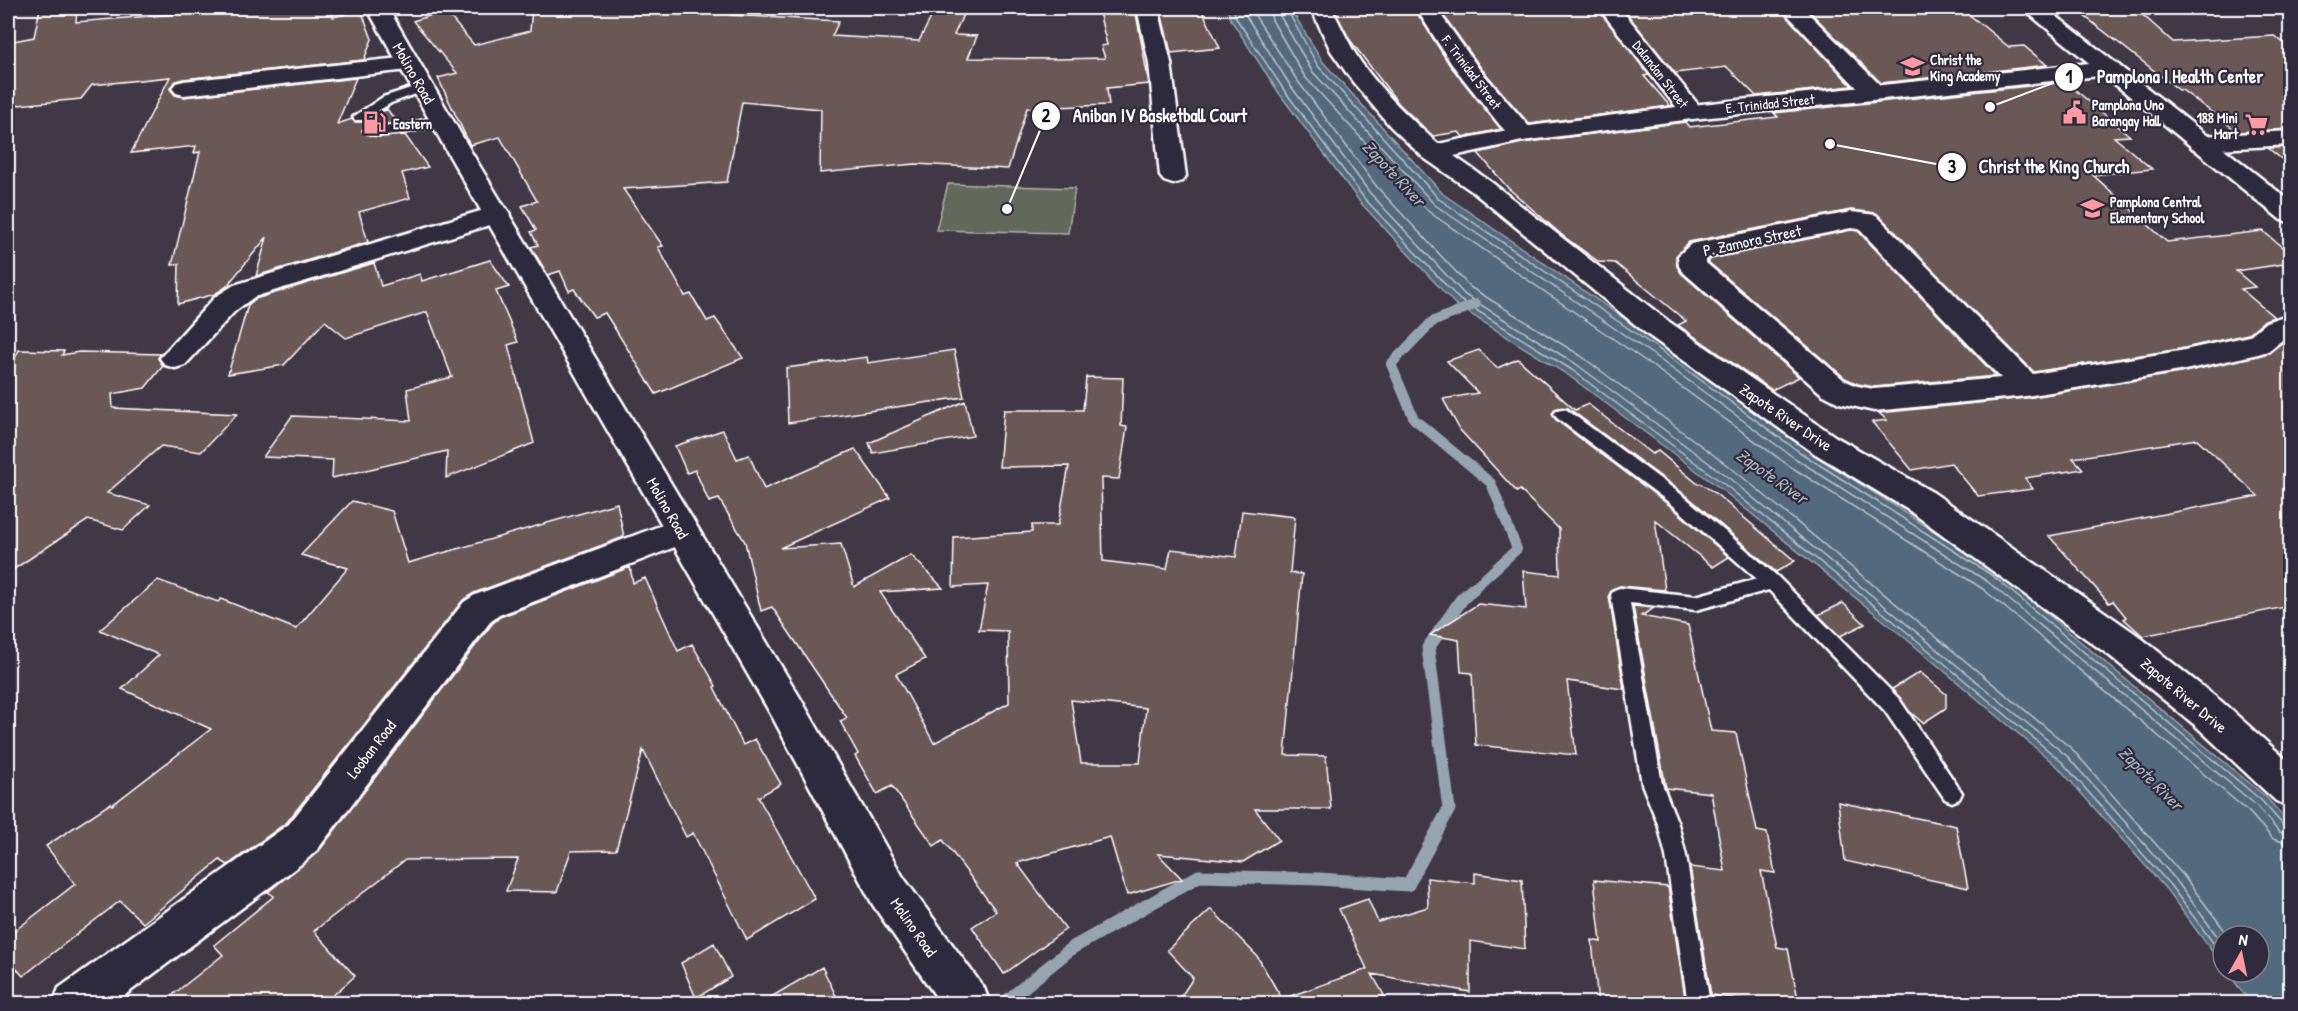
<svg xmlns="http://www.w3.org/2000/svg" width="2298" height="1011" viewBox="0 0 2298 1011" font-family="'Patrick Hand',sans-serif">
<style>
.green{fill:#62675a;stroke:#b0b3ac;stroke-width:1.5}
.water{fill:#52697d;stroke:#97a5b1;stroke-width:1.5}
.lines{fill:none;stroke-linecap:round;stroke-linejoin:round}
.shore{stroke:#bac3cb;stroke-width:1.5}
.stream-far1{stroke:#97a5b1;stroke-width:10}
.stream{stroke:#97a5b1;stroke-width:13}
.building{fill:#6a5857;stroke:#fff;stroke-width:1.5;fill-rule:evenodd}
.lane-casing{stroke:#fff;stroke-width:5}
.street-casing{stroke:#fff;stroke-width:5}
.secondary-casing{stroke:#fff;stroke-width:5}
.highway-casing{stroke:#fff;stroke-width:5}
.lane{fill:#2f2a3d;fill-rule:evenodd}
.street{fill:#2f2a3d;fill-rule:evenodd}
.secondary{fill:#2f2a3d;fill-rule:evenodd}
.highway{fill:#2f2a3d;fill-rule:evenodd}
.labels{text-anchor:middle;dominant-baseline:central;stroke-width:4.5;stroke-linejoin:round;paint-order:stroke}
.far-poi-label{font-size:14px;font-weight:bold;fill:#fff;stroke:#2f2a3d;text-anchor:start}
.far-street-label{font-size:14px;fill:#fff;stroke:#2f2a3d}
.street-label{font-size:16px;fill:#fff;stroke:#2f2a3d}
.water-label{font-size:18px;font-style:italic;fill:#a8b4be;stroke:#2f2a3d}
.leader{fill:none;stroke:#fff;stroke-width:2}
.callout-dot{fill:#fff;stroke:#2f2a3d;stroke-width:2}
.mark-label{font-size:18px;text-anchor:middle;font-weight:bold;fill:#111}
.callout-label{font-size:18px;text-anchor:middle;font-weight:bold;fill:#fff;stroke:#2f2a3d;stroke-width:4.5;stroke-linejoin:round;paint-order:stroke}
</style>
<rect width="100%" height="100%" fill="#413845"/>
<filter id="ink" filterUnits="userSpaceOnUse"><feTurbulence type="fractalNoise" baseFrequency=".0167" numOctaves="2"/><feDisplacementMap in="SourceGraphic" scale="12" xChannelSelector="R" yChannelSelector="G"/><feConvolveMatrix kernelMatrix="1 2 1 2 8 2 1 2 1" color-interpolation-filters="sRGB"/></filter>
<g filter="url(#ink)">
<!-- green -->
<path class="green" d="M948,184L1075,188L1068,233L936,230Z"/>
<!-- water -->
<path class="water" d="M1227,8H1290L1323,62L1443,194L1660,343L1801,446L1996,571L2265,796L2290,824V1003H2251L2227,972H2259V936H2223V966L2166,889L2058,767L1904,637L1721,489L1568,375L1456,305L1360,202L1279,93L1231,20Z"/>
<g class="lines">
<!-- shore -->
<path class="shore" d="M1233,8L1236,18L1284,90L1364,198L1460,300L1572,370L1724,484L1908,633L2062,762L2170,885L2223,956
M1241,8L1290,85L1370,193L1465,295L1576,364L1729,478L2067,756L2176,880L2223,944
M1250,8L1297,80L1377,187L1470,287L1581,356L1735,471L2072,749L2183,875L2229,936
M1269,8L1272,20L1305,77L1429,212L1647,362L1788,465L1983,589L2249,812L2273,839L2290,844
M1278,8L1280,16L1312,71L1435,205L1652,354L1793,457L1988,582L2256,805L2279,832L2290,835
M1286,8L1318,66L1439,199L1657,348L1798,451L1993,576L2261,800L2284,826L2290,828"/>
<!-- stream-far1 -->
<path class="stream-far1" d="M1472,590L1517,549L1491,483L1414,419L1391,364L1432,322L1476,304"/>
<!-- stream -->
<path class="stream" d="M1003,1004L1072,948L1199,876L1319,879L1408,885L1449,809L1428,648L1462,599L1473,589"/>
</g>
<!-- building -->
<path class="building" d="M40,8H77L76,22L175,14L176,10L191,8H331L333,17L361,10L372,39L364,60L183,79L174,82L170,89L175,95L184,97L356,78L337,124L352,119L355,122H364L387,109L398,124H370L362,131L370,136L380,137L405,135L428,167L402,173L410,198L359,212L368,242L256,276L267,237L226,287L215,294L178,304L179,264L172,265L200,152L194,153L196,146L131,153L170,77L92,85L81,99L8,106V42L34,37Z
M532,8H735L730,15L839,21L832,36L919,41L936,8H966L954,35L977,36L968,58L1056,59L1105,58L1101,46L1107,45L1098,8H1135L1149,84L1107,88L1109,105L1027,108L1008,169L915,164L820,173L821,109L742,102L727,182L623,189L663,246L658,247L685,296L691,294L707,321L715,318L743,358L656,394L605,313L594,317L574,289L569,291L560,271L548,275L531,247L538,245L531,232L536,230L522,206L537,201L500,137L470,145L438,78L457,73L413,21L445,11L474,45L530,31Z
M1160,8H1201L1220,48L1171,53Z
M1333,8H1414L1449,64L1501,129L1463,137L1459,132L1433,136L1399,104L1350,40Z
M1438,8H1597L1649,75L1644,76L1670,106L1529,124L1481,68Z
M1622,8H1779L1852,86L1756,96L1727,67L1675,73Z
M1806,8H1961L2009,47L2024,46L2047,65L1881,83Z
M2074,8H2135L2173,42L2274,36L2290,47V129L2238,132L2182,90H2179Z
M2066,82L2130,136L2114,137L2152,169L2093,175L2167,242L2263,231L2290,254V263L2236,271L2255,287L2241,289L2274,317L2265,320L2248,334L2180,349L2034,372L1876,213L1851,210L1689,242L1676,256L1677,266L1681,273L1799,377L1772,390L1678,325L1686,321L1615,263L1599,262L1563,236L1508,188L1478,153L1522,143L1685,122L1689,127L1778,117L1774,113Z
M2290,147V166L2268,148Z
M1851,230L1858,231L1996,376L1874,387L1858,384L1845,378L1708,262L1711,259Z
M490,260L509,287L496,291L518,342L508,345L534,443L446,478L447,451L332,478L333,460L263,457L292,416L411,421L407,389L452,377L427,312L346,338L325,321L284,365L228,374L248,305L255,299L374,263L381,286L420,274L422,281Z
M2290,336V606L2143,636L2124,619L2126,617L2113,601L2109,603L2049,536L2258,496L2197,439L2073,458L2083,469L2025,478L2033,489L1978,496L1951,463L1912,470L1872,422L1887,420L1879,413L2026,398L2180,373L2269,353Z
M19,350L64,351L62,355L79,352L161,354L158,358L163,366L145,388L112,394L113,408L237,414L201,452L161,446L107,493L150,505L123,530L88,520L8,573V372Z
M954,350L964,397L788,423L786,368L867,357L868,363Z
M1479,350L1497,368L1518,359L1575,410L1588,404L1652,454L1658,451L1698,484L1700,483L1715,493L1795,561L1776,572L1687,496L1568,408L1555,409L1552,414L1556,420L1673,508L1729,557L1713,567L1655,520L1665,590L1620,586L1612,589L1609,595L1624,689L1567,681L1576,755L1476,745L1472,673L1461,672L1459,640L1430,635L1478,604L1526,609L1523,571L1560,575L1559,529L1520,490L1517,492L1460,430L1443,399L1478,393L1447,361Z
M1086,377L1123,378L1121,426L1127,427L1119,479L1101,478L1103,561L1167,569L1171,549L1236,557L1242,511L1295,517L1290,573L1302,574L1285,755L1326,756L1331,809H1255L1279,840L1243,862L1158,854L1182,879L1127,895L1110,837L1017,863L1066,929L1004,974L972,927L996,911L943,840L934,846L892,786L877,794L855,756L858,754L840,721L847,718L772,607L761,611L745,542L719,499L709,502L695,470L687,473L675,446L723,430L737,459L749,455L764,489L855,449L890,498L780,548L841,544L854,587L911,555L943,588L880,592L925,659L896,674L934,743L1009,703L1008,631L979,630L988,585L953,587L954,537L1032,532V525H1058L1069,466L999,467L1004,410H1083ZM1071,700L1146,708L1140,763H1081Z
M965,401L973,436L873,453L869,443Z
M352,501L392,511L408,563L617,503L624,537L474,593L463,600L287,822L228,865L220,860L143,923L120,901L23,976L8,959V936L75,884L46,846L111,803L112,805L211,729L122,689L159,655L100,630L158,580L218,602L221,599L296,629L348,568L301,555Z
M630,567L633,583L645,578L678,651L692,644L716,686L714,687L743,745L755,739L781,784L758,797L815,899L747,940L693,833L686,837L643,750L616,850L571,851L557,892L506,891L518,859L405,860L314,931L355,976L323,1004H161L223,955L214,945L274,896L268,892L319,851L492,624L500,617Z
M1843,603L1865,624L1840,636L1818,615Z
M1633,606L1654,608L1641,616L1688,625L1711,731L1736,733L1757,831L1767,833L1775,873L1761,871L1777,947L1788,949L1799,1004H1773L1711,995L1690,867L1725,871L1711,793L1666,788Z
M1920,672L1946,694V708L1923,723L1909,711L1892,689Z
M1838,802L1956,826L1968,888L1845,861Z
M1475,873L1522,880L1525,949L1470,941V992L1372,974L1389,1004H1176L1193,978L1167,950L1211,909L1257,956L1282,999L1367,969L1339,909L1368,899L1378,922L1428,907L1427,878L1475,883Z
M1594,880L1668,887L1686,1004H1598L1592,940L1601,942Z
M714,943L731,977L696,998L681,963Z
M822,967L840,1004H759Z"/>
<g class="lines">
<defs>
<path id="lane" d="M423,84L427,86V90L391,103L363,120H355L353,117L383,97Z
M441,116L445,117V123C427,127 379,143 364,130L370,126H400Z
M1562,409L1567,410L1686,498L1778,577L1899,699L1962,793L1959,799L1952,802L1945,799L1885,711L1769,590L1696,610L1630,603L1662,784L1678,824L1686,856L1710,1004H1688L1666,856L1658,824L1642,784L1611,595L1614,590L1620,588L1696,596L1757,579L1674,506L1557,418L1554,414L1557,410Z"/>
<path id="street" d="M1137,8H1158L1171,63L1186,176L1182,181L1173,184L1164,181L1160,176L1149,63Z
M1416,8H1436L1479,69L1531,129L1534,134L1531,139L1522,141L1513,139L1499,124L1451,63Z
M1599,8H1620L1700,107L1704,112L1700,117L1692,119L1684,117Z
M1781,8H1803L1881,86L1885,91L1881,96L1873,98L1865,96Z
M409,57L417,59L420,64L417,69L184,95L176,93L172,88L176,83L184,81Z
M2290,131V145L2201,150L2192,148L2189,143L2192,138L2201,136Z
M497,206L506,208L510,214L506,220L254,297L235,311L185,365L175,368L165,365L160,358L215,297L234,285Z
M1851,212L1876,215L2033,374L2180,351L2249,336L2266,322L2290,314V334L2268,351L2258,354L2180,371L2026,396L1874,411L1839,403L1822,394L1683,272L1679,266L1678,256L1691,244ZM1851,228L1859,229L2001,378L1874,389L1857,386L1844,380L1706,263V259L1710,257Z
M681,518L693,522L698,531L693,540L499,615L490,622L317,850L305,861L113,1004H53L59,988L289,824L464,602L475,595Z"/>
<path id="secondary" d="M367,8H388L473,155L799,696L903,877L984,988L990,1004H941L873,905L773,718L449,155Z
M1311,8H1331C1339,21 1345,36 1353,50C1374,85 1408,116 1438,144L1522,127L1692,105L2109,61L2117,63L2121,68L2117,73L2109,75L1692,119L1522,141L1454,156L1491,182L1668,321L1836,437L1934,493L2136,634L2222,702L2290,763V806L2276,801L2196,726L2110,656L1910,511L1814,453L1648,335L1473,192L1424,158L1391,127L1353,82L1331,51Z"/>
<path id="highway" d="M2022,8H2046L2290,201V222L2281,220Z"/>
</defs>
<!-- lane casing -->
<use href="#lane" class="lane-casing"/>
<!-- street casing -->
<use href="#street" class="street-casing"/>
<!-- secondary casing -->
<use href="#secondary" class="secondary-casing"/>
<!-- highway casing -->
<use href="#highway" class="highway-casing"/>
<!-- lane -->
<use href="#lane" class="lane"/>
<!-- street -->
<use href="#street" class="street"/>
<!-- secondary -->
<use href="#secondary" class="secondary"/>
<!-- highway -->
<use href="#highway" class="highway"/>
</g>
</g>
<!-- icons -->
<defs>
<symbol id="school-bare" viewBox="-9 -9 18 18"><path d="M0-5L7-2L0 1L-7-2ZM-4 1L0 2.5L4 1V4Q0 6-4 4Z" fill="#ff9aa2" stroke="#2f2a3d" stroke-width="2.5" paint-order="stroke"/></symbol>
<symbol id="civic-bare" viewBox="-9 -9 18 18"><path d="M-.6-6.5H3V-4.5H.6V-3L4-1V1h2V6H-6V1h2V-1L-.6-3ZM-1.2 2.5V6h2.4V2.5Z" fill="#ff9aa2" stroke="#2f2a3d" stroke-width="2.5" paint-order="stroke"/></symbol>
<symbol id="fuel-bare" viewBox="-9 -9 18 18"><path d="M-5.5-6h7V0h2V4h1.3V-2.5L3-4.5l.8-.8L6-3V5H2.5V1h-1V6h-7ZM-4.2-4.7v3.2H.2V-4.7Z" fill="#ff9aa2" stroke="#2f2a3d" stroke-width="2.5" paint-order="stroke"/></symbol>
<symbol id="supermarket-bare" viewBox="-9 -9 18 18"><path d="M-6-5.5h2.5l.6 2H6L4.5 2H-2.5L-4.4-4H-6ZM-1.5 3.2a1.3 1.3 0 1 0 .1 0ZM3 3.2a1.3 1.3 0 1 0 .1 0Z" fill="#ff9aa2" stroke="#2f2a3d" stroke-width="2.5" paint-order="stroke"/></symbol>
</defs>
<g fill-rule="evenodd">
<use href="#school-bare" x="1896" y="50" width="33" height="33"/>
<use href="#civic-bare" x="2058" y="96" width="33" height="33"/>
<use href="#fuel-bare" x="358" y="106" width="33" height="33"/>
<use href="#supermarket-bare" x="2240" y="108" width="33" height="33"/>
<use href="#school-bare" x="2076" y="192" width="33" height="33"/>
</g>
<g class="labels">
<!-- far-poi labels -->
<g class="far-poi-label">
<text x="1930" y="59">Christ the<tspan x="1930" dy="16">King Academy</tspan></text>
<text x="2092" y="104">Pamplona Uno<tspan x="2092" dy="16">Barangay Hall</tspan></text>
<text x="2238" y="117" text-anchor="end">188 Mini<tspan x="2238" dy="16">Mart</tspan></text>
<text x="393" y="123">Eastern</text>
<text x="2110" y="201">Pamplona Central<tspan x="2110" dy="16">Elementary School</tspan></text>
</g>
<!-- far-street labels -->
<g class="far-street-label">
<text transform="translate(1472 72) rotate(53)">F. Trinidad Street</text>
<text transform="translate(1661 74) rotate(52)">Dalandan Street</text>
<text transform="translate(1770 103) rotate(-6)">E. Trinidad Street</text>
</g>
<!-- street labels -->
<g class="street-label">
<text transform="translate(414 73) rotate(60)">Molino Road</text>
<text transform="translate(1752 240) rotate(-12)">P. Zamora Street</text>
<text transform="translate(1786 417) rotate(34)">Zapote River Drive</text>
<text transform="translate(668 508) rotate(60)">Molino Road</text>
<text transform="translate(2184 695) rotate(40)">Zapote River Drive</text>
<text transform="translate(371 749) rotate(-52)">Looban Road</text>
<text transform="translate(914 927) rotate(55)">Molino Road</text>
</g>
<!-- water labels -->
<g class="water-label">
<text transform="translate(1394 173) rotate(47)">Zapote River</text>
<text transform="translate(1772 476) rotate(35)">Zapote River</text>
<text transform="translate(2151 778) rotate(45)">Zapote River</text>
</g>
</g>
<!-- callouts -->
<path class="leader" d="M1990 107L2069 77M1007 209L1046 116M1830 144L1952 167"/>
<g class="callout-dot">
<circle cx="1990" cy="107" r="6"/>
<circle cx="1007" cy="209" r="6"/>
<circle cx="1830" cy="144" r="6"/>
<circle cx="2069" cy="77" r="15"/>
<circle cx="1046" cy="116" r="15"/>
<circle cx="1952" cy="167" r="15"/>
</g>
<g class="mark-label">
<text x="2069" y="83">1</text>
<text x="1046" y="122">2</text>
<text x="1952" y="173">3</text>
</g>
<g class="callout-label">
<text x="2180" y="83">Pamplona I Health Center</text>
<text x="1160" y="122">Aniban IV Basketball Court</text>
<text x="2054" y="173">Christ the King Church</text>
</g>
<!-- margin -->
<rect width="2298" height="1011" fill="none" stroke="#2f2a3d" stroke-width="30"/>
<rect x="15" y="15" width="2268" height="981" fill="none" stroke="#fff" stroke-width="2" filter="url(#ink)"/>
<!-- north arrow -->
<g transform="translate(2241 954) rotate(9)"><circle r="28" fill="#2f2a3d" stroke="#827f8b" stroke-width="1.5"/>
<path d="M0-4.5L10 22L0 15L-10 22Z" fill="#ff9aa2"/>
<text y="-9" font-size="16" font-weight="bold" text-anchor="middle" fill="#ffffff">N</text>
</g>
</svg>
